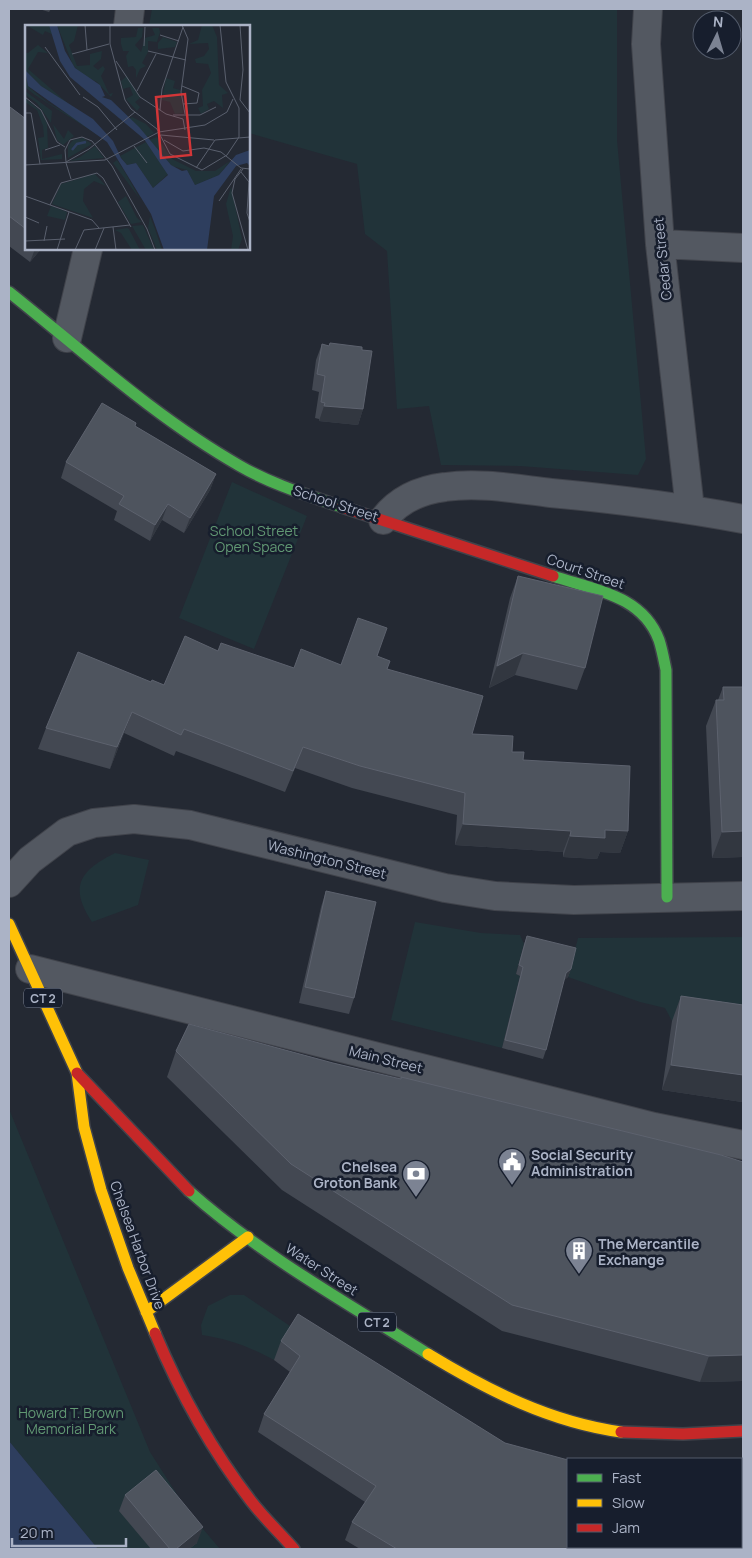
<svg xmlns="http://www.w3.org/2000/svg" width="752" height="1558" viewBox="0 0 752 1558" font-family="Manrope,sans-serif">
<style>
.green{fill:#213339}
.water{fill:#2e3e5e}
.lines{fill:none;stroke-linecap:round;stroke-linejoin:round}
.street-casing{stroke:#40434b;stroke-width:30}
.fast-casing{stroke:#40434b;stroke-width:14}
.slow-casing{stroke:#40434b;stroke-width:14}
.jam-casing{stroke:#40434b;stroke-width:14}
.street{stroke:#535861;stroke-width:28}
.fast{stroke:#4caf50;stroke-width:11}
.slow{stroke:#ffc107;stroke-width:11}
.jam{stroke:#c62828;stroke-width:11}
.wall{fill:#434852}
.shaded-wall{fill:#323740}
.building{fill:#4e545e;stroke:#5d626e}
.labels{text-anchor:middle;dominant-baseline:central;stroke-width:5;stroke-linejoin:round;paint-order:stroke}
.shield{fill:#171e2d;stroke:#7f8698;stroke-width:1}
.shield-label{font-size:12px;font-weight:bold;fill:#abb3c6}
.street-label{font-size:14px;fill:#abb3c6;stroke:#171e2d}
.park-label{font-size:14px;fill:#619873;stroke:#171e2d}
.poi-label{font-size:14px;font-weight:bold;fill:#abb3c6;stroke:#171e2d;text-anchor:start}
.inset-river{fill:none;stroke:#2e3e5e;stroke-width:2.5}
.inset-road{fill:none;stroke:#5a606e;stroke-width:1}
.view{fill:#d23638;fill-opacity:0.15;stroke:#d23638;stroke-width:2.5}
.inset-edge{fill:none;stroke:#abb3c6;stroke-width:2.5}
</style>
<rect width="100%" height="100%" fill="#242933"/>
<!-- green -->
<path class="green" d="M152,9H617V140L646,459L638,475L520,466L441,465L429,406L397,409L387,251L365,234L357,164L249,133V26H149Z
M232,482L307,516L254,649L179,618Z
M115,853L149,860L138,905L92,922C69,887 79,871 115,853Z
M415,922L481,933L520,935L524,944L516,974L520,976L502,1048L391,1020Z
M743,937V1031L672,1021L665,1008L640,1002L568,977L578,938Z
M9,1109L150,1452L187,1510L220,1549H98L9,1441Z
M230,1295H244L293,1328L274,1360C250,1347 229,1339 202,1335L201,1325L208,1306Z"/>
<!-- water -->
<path class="water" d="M9,1441L98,1549H9Z"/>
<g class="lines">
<defs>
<path id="street" d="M648,9L646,44L660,244L690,509
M128,26L130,9
M660,244L743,248
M67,338L88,249
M383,520C398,500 420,490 445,487C480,482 516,489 551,493C615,499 679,507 743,519
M9,883L30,860L67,832L94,823L134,819L190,825L445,888L495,896L574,900L743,896
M30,969L654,1127L743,1145"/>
<path id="fast" d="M9,292C84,352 156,418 240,466C271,484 307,495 342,507
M553,576C594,590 642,595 659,640C662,649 664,660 666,670L667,897
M189,1191C261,1255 347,1303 428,1354"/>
<path id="slow" d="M9,924L77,1073L84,1127L101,1190L128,1268L155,1333
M146,1312L248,1237
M428,1354C489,1391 550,1422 621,1432"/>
<path id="jam" d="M342,507L553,576
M77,1073L189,1191
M155,1333C180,1393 211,1449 251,1501C264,1518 280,1533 294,1549
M621,1432L683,1434L743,1431"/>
</defs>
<!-- street casing -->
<use href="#street" class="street-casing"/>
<!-- fast casing -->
<use href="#fast" class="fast-casing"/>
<!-- slow casing -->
<use href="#slow" class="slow-casing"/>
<!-- jam casing -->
<use href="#jam" class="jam-casing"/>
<!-- street -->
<use href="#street" class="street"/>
<!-- fast -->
<use href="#fast" class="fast"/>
<!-- slow -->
<use href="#slow" class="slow"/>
<!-- jam -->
<use href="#jam" class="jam"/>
</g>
<!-- wall -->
<path class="wall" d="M39,9H51L49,12Z
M9,109L26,119V249H41L30,262L9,246Z
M322,344L363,409L358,425L319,421V419L315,418L319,392L312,390L316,360Z
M136,423L135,426L216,474L210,490L184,533L162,520L150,541L114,520L117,511L61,478L66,462Z
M518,576L585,668L577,690L515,675L489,688L510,598Z
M218,651L294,668L341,665L377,656L387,669L472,734L512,752L628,831L620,853L600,852L597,859L563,857V852L455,845L457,815L352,788L295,768L285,792L176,751L174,756L124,733L110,769L38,749L46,728L151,682L164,685Z
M723,687L743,857L712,858L706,726L716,700H718Z
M326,891L354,998L349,1014L299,1003L321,907Z
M527,936L571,969L568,977L564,980L546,1050L543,1059L502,1048L520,976L516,974L524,944Z
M681,996L743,1005V1099L742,1102L662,1090L672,1021Z
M176,1051L333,1063L743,1162V1381L700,1382L502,1331L282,1190L167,1077Z
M281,1341L505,1443L743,1549H360L345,1540L352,1522L365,1502L258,1432L264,1414L290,1372L274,1360Z
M125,1495L197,1543L189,1549H151L119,1511Z"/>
<!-- shaded-wall -->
<path class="shaded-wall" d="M35,249H41L30,262Z
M324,406L363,409L358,425L319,421Z
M216,474L210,490L184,533L190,518Z
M168,504L162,520L150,541L155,525Z
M523,653L515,675L489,688L497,666Z
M132,712L124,733L110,769L117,747Z
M463,824L571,831L563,852L455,845Z
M605,830L628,831L620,853L600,852L597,859L563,857L570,836Z
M743,831V857L712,858L722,832Z
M571,969L568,977L563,981L566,973Z
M671,1065L743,1075V1097L742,1102L662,1090Z
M743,1355V1381L700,1382L709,1356Z
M203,1527L197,1543L189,1549H176Z"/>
<!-- building -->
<path class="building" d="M10,107L26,119V229L9,216V109Z
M330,343L362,347V350L372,351L363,409L324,406L325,403L321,402L325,376L317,374L322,344L329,346Z
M102,403L136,423L135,426L216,474L190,518L168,504L155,525L119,504L124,496L66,462Z
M518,576L603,596L585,668L523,653L497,666Z
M358,618L387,628L377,656L390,661L387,669L483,696L472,734L513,736L512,752H524L523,760L630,766L628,831L605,830V838L570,836L571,831L463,824L465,793L360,766L303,747L293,771L184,729L181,735L132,712L117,747L46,728L78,652L151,682L152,680L164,685L185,636L218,651L221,643L294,668L301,649L341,665Z
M723,687H743V831L722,832L716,700H724Z
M326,891L376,902L354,998L305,987Z
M527,936L576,948L571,969L566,973L546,1050L505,1040L523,967L519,965Z
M681,996L743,1005V1075L671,1065Z
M189,1024L333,1063L401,1079V1077L721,1155L743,1162V1355L709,1356L512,1305L291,1164L176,1051Z
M298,1314L505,1443L568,1460V1547H741V1515L743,1517V1549H397L352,1522L376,1486L264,1414L300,1356L281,1341Z
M156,1470L203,1527L176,1549H170L125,1495Z"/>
<!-- icons -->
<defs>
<symbol id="civic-pin" viewBox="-11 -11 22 30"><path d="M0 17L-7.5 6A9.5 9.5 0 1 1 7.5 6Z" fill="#7c8393" stroke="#171e2d"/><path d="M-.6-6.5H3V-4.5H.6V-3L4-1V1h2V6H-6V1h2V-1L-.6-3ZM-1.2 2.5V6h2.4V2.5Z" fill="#fff"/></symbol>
<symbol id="bank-pin" viewBox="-11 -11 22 30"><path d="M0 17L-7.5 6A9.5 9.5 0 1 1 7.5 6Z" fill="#7c8393" stroke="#171e2d"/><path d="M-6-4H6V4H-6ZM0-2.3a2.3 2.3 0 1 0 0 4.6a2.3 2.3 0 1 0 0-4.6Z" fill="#fff"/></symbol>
<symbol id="building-pin" viewBox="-11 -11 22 30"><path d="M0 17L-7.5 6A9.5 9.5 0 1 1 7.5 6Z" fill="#7c8393" stroke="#171e2d"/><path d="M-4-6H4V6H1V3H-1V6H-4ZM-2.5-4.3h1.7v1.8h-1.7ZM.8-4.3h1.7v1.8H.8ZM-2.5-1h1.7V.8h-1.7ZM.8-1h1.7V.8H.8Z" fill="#fff"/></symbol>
</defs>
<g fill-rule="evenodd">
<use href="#civic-pin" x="496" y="1146" width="32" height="43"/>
<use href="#bank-pin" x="400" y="1158" width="32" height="43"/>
<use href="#building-pin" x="563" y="1235" width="32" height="43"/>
</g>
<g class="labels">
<!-- shield labels -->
<g class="shield">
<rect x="24" y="988.5" width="38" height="19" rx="4"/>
<rect x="358" y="1312.5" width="38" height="19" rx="4"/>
</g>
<g class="shield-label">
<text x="43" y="998">CT 2</text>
<text x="377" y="1322">CT 2</text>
</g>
<!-- street labels -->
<g class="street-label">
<text transform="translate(662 259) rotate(-96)">Cedar Street</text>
<text transform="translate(336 503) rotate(18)">School Street</text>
<text transform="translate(586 571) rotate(19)">Court Street</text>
<text transform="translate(327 859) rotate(14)">Washington Street</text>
<text transform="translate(386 1059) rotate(14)">Main Street</text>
<text transform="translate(138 1245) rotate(70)">Chelsea Harbor Drive</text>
<text transform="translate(322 1269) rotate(33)">Water Street</text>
</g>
<!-- park labels -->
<g class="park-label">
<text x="254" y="530">School Street<tspan x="254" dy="16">Open Space</tspan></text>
<text x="71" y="1412">Howard T. Brown<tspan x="71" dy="16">Memorial Park</tspan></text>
</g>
<!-- poi labels -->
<g class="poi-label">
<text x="531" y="1154">Social Security<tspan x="531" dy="16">Administration</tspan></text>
<text x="397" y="1166" text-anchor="end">Chelsea<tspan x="397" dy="16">Groton Bank</tspan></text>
<text x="598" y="1243">The Mercantile<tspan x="598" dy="16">Exchange</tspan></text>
</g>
</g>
<!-- overview -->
<g transform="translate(25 25)">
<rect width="225" height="225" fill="#242933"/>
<path d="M1,0H24L29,10L20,6L18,10ZM32,0H53L49,16L44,20L52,41L65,40V29L77,26L76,34L68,41L73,45L78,41L80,44L76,51L84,69L88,68L86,72L72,57L57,50L48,40ZM177,0H187L192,12L194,60L203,68L197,70L198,83L189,76L182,79L184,84L176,89L173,83L178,81L177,65L186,48L183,39L171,38L170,34L179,31L184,24L183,18L164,19L173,15ZM113,3H118L117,12L110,20L116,27L120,13L130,10L127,3H134L135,7L132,17L123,16V27L117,38L121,41L115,44L111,53V45L108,41L103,42L101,31L104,26H98L96,19V13L111,12ZM138,12L152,17L150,22L133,24V18ZM13,20L23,28L13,27L3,44L47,82L16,61L0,45V28H3ZM102,51L115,73L110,77L115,82L112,86L101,74L108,70L105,62L98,64L96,56ZM0,53L5,63L22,77L56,97L76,112L10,70L0,62ZM141,53L150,56L148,63L155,65L158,88L150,89L145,77L137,75ZM0,66L27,86L26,98L12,78L2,71ZM0,73L17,87L22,99L23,123L17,125V134L37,129V134L16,135L13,113L19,112L18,101L12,85L0,77ZM107,92L121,99L129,108L122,112L104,94ZM28,99L39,114L43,105L49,111L38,120L32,115ZM132,112L147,134L171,146H190L205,136L194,150L170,160L162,145L147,141L124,115ZM58,113L67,119L43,133V121L48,115ZM121,117L143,149L128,163L111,138L102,140L95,131ZM70,121L79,133L45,136L55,132ZM92,135L101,149L115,174L88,138ZM70,149L81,161L69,156L59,164L58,176L68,193L27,179L36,159ZM208,155L206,162L217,214L213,225H206L208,211L201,179ZM101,171L112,193L117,197L106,199L93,177ZM26,181L42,187L40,195L22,191ZM125,191L130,204L137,225H132L123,203ZM118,200L129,225H121L107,201ZM102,203L104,204L115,225H107L96,208L90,205Z" fill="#213339"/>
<path d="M24,0H32L40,26L50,43L75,60L80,71L77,72L86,75L114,102L146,140L157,146L162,145L170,160L194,150L211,130L225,125V141L222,138L211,141L189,171L182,225H139L126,189L82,117L3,61L0,45L16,61L68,94L88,116L96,133L102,140L111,138L128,163L143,150L119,114L45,52L35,36Z" fill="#2e3e5e"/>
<path class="inset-river" d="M47,125L52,119L61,117"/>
<path class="inset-road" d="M60,0L62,25M85,0V19L100,75L106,84L132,104L145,129L177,145L202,130M99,0H134M157,0L163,14L156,67L160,89M195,0L201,57L214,83V112L202,130M215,0L218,45L215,75L225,88M135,10L154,16M119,21L120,2M20,22L55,70M123,26L161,35M47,29L84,19M91,36L115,72L141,89L158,94L160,105M157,61L174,68L172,78L158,79M112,66L131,29M0,72L16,85L32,117L40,122M58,72L73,82L92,105M135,85L137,64L158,2M0,88H6L15,139M148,90H175L191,82M134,107L180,100L202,87L208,74M136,110L189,115M139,115L158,126L179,123L196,127L216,143L225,144M109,121L122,138M20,125L35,120M41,137L40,125L45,115L57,112L67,116L87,141L122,204L130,225M41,137L64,124L110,87M41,138L46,154M0,140L80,135L134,107M171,143L190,115L225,112M218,144L210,154L207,168L223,225M216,147L224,157L222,188L225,197M0,171L67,195L74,203M194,176L216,144M25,180L36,158L72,148L78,153L106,202M0,192L14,198M88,202L91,225M0,216L40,214M19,216L22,201M32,225L44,187M50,225L59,205L105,200M70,225L79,203"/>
<path class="view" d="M160,69L166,130L136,133L131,72Z"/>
<rect width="225" height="225" class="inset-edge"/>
</g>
<!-- border -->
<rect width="752" height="1558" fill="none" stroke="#abb3c6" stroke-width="20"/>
<!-- legend -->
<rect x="567" y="1458" width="175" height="90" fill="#171e2d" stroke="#525a6a"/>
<rect x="577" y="1474" width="25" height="8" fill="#4caf50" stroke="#525a6a"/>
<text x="612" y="1483" font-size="15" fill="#abb3c6">Fast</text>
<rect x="577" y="1499" width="25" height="8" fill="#ffc107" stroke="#525a6a"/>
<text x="612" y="1508" font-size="15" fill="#abb3c6">Slow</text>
<rect x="577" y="1524" width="25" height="8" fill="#c62828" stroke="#525a6a"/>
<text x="612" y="1533" font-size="15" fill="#abb3c6">Jam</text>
<!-- north arrow -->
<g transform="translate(717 35) rotate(5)"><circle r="24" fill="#171e2d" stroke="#525a6a"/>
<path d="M0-4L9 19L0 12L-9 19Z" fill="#7c8393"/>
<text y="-8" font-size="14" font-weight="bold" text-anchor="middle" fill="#abb3c6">N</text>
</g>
<!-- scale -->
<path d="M12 1538v8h114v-8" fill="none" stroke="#abb3c6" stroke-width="2.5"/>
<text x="20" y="1538" font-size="15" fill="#abb3c6" stroke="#171e2d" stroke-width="4" paint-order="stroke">20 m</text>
</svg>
